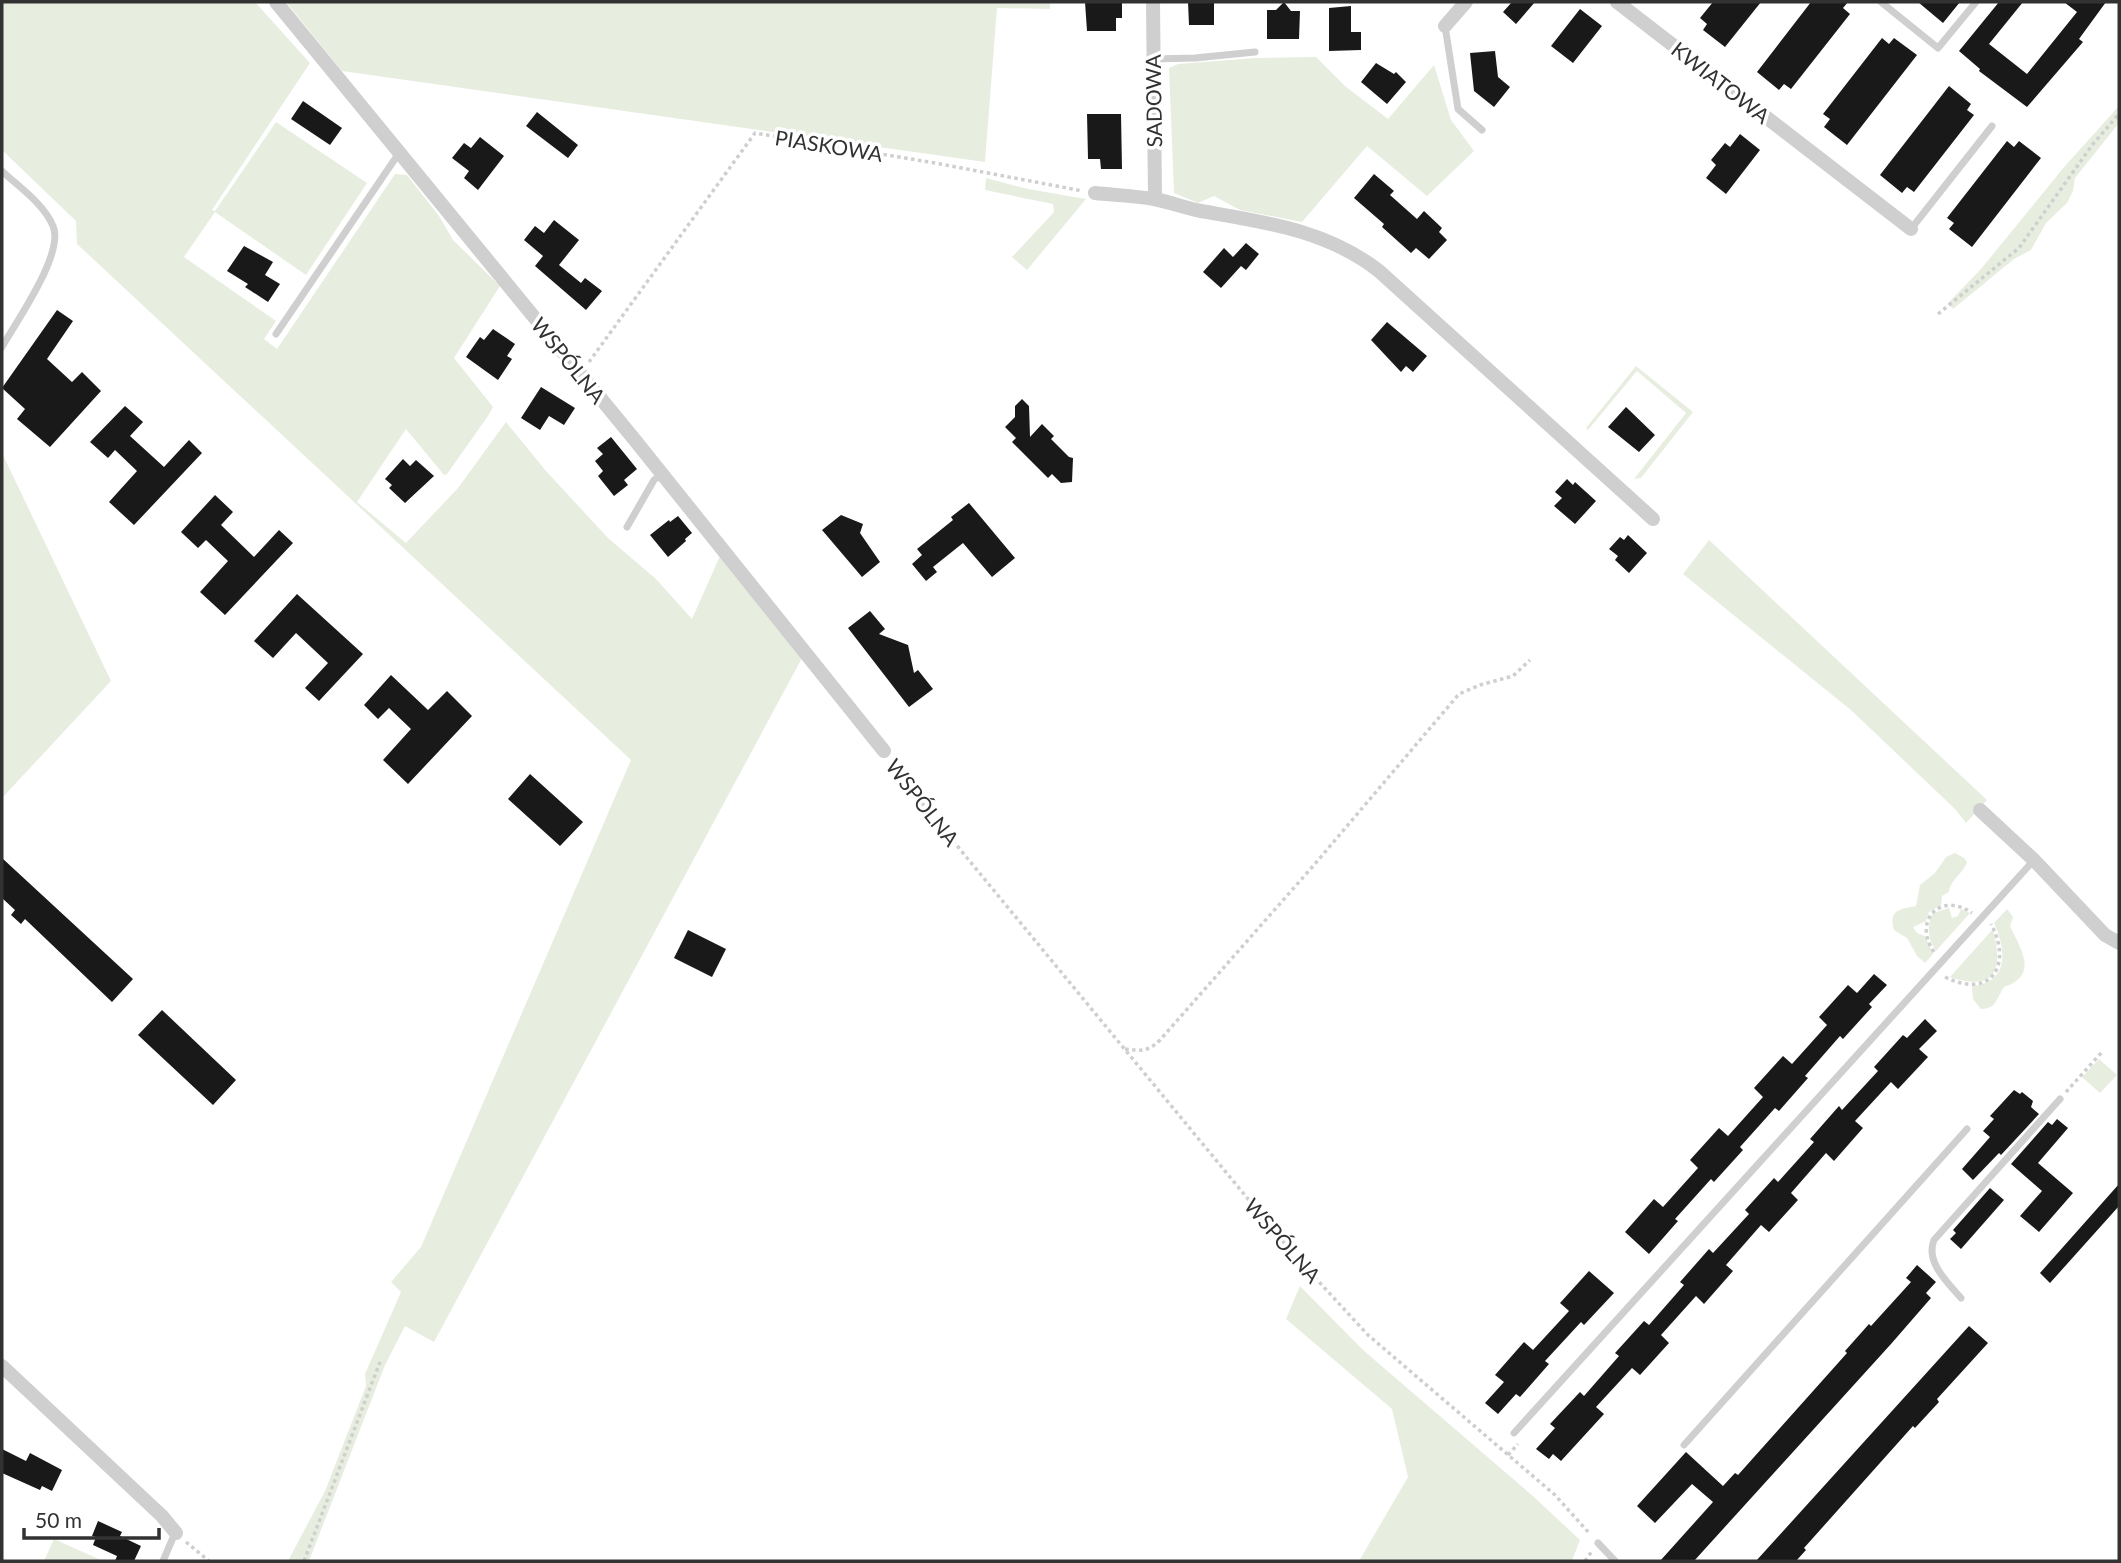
<svg xmlns="http://www.w3.org/2000/svg" width="2121" height="1563" viewBox="0 0 2121 1563" font-family="Lato,sans-serif">
<style>
.green{fill:#e7eee0}
.building{fill:#191919}
.lines{fill:none;stroke-linecap:round;stroke-linejoin:round}
.path{stroke:#cfcfcf;stroke-width:3.5;stroke-dasharray:3.5 3.5;stroke-linecap:butt}
.service{stroke:#cfcfcf;stroke-width:7}
.minor{stroke:#cfcfcf;stroke-width:14}
.labels{text-anchor:middle;dominant-baseline:central;stroke-width:7;stroke-linejoin:round;paint-order:stroke}
.street-label{font-size:21px;fill:#323232;stroke:#fff}
</style>
<rect width="100%" height="100%" fill="#fff"/>
<!-- green -->
<path class="green" d="M2,2H255L310,63L212,210L215,211L276,122L367,183L306,275L215,212L184,257L276,321L264,339L277,349L395,174L407,175L439,216L453,240L500,286L454,358L493,407L488,416L447,474L444,475L406,429L357,502L406,543L458,488L506,422L546,471L608,538L656,579L692,619L720,556L802,658L434,1342L405,1326L385,1365L309,1561H288L325,1491L366,1386L365,1374L401,1292L391,1282L421,1247L631,760L77,244L76,221L2,150Z
M286,2H1050V9L997,8L985,162L342,71Z
M1316,57L1345,86L1388,119L1434,65L1451,120L1474,151L1427,196L1367,146L1302,222L1240,210L1214,196L1198,203L1174,193L1169,68L1178,64L1255,58Z
M2119,106V123L2075,178L2073,191L2067,203L2046,223L2031,250L2014,259L1953,309L1948,303L1981,269L2065,166Z
M986,178L1028,189L1086,199L1027,270L1012,257L1054,212L1053,204L985,190Z
M1636,366L1693,412L1641,478L1634,479L1686,413L1637,371L1588,430L1586,428Z
M2,453L111,681L2,798Z
M1709,540L1987,800L1966,823L1955,809L1852,711L1683,574Z
M1955,853L1964,858L1967,862C1963,874 1950,880 1949,892L1942,896L1941,905L1929,912L1926,921L1913,927L1917,933L1925,936L1933,954L1925,963L1917,956L1907,938L1894,930C1888,910 1900,909 1916,906L1920,885L1935,873L1946,857Z
M1949,908L1952,918L1958,916L1961,909L1970,913L1936,951C1928,939 1926,926 1933,913Z
M2007,909L2013,917L2010,926C2020,948 2040,975 2004,987C1997,997 1997,1009 1981,1009L1973,999L1972,986C2010,982 2006,950 1994,923Z
M1993,929C2003,967 1998,993 1950,977Z
M2099,1059L2117,1075L2100,1093L2082,1077Z
M1300,1286L1363,1350L1534,1497L1580,1540L1572,1561H1359L1408,1477L1392,1409L1286,1319Z
M54,1539L103,1561H44Z"/>
<!-- building -->
<path class="building" d="M1085,2H1122V18H1116V31H1087Z
M1188,2H1214V25H1189Z
M1284,2L1291,11H1300L1299,39H1267V10H1276Z
M1512,2H1535L1516,24L1503,12Z
M1713,2H1761L1725,47L1703,30L1707,24L1700,18Z
M1811,2H1848L1843,8L1850,14L1791,89L1784,84L1779,90L1757,72Z
M1918,2H1960L1943,23Z
M1999,2H2023L1989,44L2027,74L2077,12L2064,2H2106L2079,39L2083,42L2027,107L1979,71L1980,69L1959,51Z
M1351,6V32H1361V50L1329,51V8Z
M1580,9L1602,26L1573,63L1551,46Z
M1882,38L1889,44L1894,38L1917,55L1847,145L1824,127L1830,119L1823,114Z
M1495,51L1498,77L1510,87L1494,107L1474,91L1470,53Z
M1376,63L1394,74L1396,72L1406,82L1387,104L1361,82Z
M1949,86L1971,104L1967,110L1974,115L1914,192L1907,187L1902,193L1880,175Z
M303,101L342,128L330,145L291,119Z
M537,112L578,145L568,158L526,126Z
M1087,114H1121L1122,169H1101L1100,159H1088Z
M1740,134L1760,150L1726,194L1706,178L1716,165L1711,160L1725,143L1730,147Z
M480,137L504,156L478,190L464,178L469,171L452,158L464,143L471,148Z
M2007,141L2014,147L2019,141L2041,158L1972,247L1949,229L1954,223L1947,218Z
M1374,174L1394,191L1390,195L1417,219L1424,211L1442,228L1439,232L1447,240L1429,259L1416,248L1411,253L1382,227L1384,224L1354,198Z
M554,220L579,240L559,265L581,283L585,278L602,291L586,310L535,266L543,256L524,240L535,226L544,233Z
M1246,243L1259,254L1246,270L1241,266L1221,288L1203,272L1224,248L1233,257Z
M244,246L273,262L265,275L280,284L268,302L245,287L248,284L227,271Z
M57,310L73,321L47,359L72,382L82,372L101,391L50,447L17,419L25,409L2,388Z
M1387,322L1427,356L1413,372L1406,366L1401,372L1371,340Z
M493,329L515,344L507,356L512,359L498,380L466,357L480,337L484,340Z
M541,387L575,408L564,425L549,416L540,430L521,418Z
M1022,399L1029,406L1030,437L1042,424L1054,436L1051,439L1069,457L1073,458L1072,482L1061,483L1052,474L1048,478L1012,442L1016,438L1005,427L1015,417V406Z
M125,406L143,422L130,436L164,467L189,440L202,453L134,525L109,502L137,471L115,450L108,458L90,442Z
M1626,407L1655,435L1639,452L1608,427Z
M611,437L637,469L624,480L628,485L614,496L598,476L603,471L595,461L603,454L597,448Z
M403,459L410,466L416,460L434,476L405,503L389,488L392,485L385,479Z
M1567,479L1573,485L1575,482L1596,501L1575,524L1554,506L1562,498L1555,492Z
M215,495L233,512L221,525L254,557L279,530L293,543L225,615L200,592L228,561L206,540L198,548L181,532Z
M969,503L1015,558L992,577L963,543L933,567L937,572L926,581L912,564L922,555L917,549L953,520L951,517Z
M841,515L863,524L860,533L880,562L862,577L822,530Z
M678,516L692,533L685,539L686,541L668,557L650,535L669,520L670,522Z
M1628,535L1647,553L1629,573L1615,560L1618,556L1609,549L1620,537L1624,540Z
M297,594L363,654L319,701L305,688L328,663L296,633L273,658L254,641Z
M870,611L885,629L879,634L908,645L914,673L918,670L933,689L909,707L848,628Z
M391,675L428,710L447,691L472,716L408,784L383,760L411,729L389,708L378,719L364,705Z
M530,774L583,822L560,846L508,799Z
M2,858L133,979L112,1002L25,919L21,924L11,915L15,910L2,898Z
M688,930L726,949L712,977L674,958Z
M1874,974L1887,985L1869,1004L1872,1007L1843,1039L1840,1036L1805,1076L1808,1078L1779,1111L1775,1108L1740,1147L1743,1150L1714,1182L1711,1179L1675,1219L1678,1221L1649,1254L1625,1232L1654,1199L1663,1207L1698,1168L1690,1160L1719,1128L1728,1136L1763,1097L1754,1088L1783,1056L1792,1064L1827,1025L1819,1017L1848,985L1857,993Z
M162,1010L236,1080L213,1105L138,1035Z
M1925,1019L1937,1031L1919,1049L1928,1057L1898,1089L1891,1082L1855,1121L1863,1128L1834,1161L1826,1153L1791,1193L1798,1200L1769,1232L1761,1225L1726,1265L1733,1271L1704,1304L1696,1296L1661,1335L1669,1343L1640,1375L1632,1368L1596,1407L1604,1414L1561,1461L1553,1454L1549,1459L1536,1449L1555,1428L1550,1424L1580,1392L1584,1396L1619,1356L1615,1353L1644,1321L1649,1325L1684,1285L1680,1282L1709,1249L1713,1253L1749,1214L1745,1210L1774,1178L1778,1182L1814,1142L1810,1139L1839,1106L1842,1110L1878,1071L1874,1067L1903,1035L1907,1038Z
M2014,1090L2020,1094L2022,1092L2033,1101L2031,1107L2039,1114L2001,1155L1999,1153L1973,1180L1962,1169L1990,1137L1983,1131L1994,1119L1990,1116Z
M2057,1119L2068,1128L2038,1163L2073,1193L2039,1232L2020,1216L2042,1191L2011,1164L2048,1122L2052,1125Z
M2119,1184V1206L2050,1283L2040,1273Z
M1990,1188L2004,1200L1961,1249L1950,1239L1956,1233L1953,1230Z
M1917,1265L1936,1282L1926,1293L1931,1298L1891,1344L1694,1561H1660L1713,1502L1692,1484L1655,1523L1637,1506L1686,1452L1723,1486L1735,1473L1738,1475L1847,1353L1845,1351L1869,1324L1871,1326L1911,1282L1906,1278Z
M1589,1271L1614,1293L1584,1325L1581,1322L1545,1361L1549,1364L1520,1397L1516,1394L1498,1414L1485,1403L1504,1382L1495,1375L1524,1342L1533,1350L1569,1311L1560,1303Z
M1969,1326L1988,1343L1937,1399L1939,1402L1915,1428L1913,1426L1804,1548L1806,1550L1796,1561H1756Z
M2,1449L26,1461L30,1453L62,1470L52,1491L42,1486L40,1490L2,1473Z
M98,1521L122,1532L120,1536L141,1546L134,1561H115L117,1556L93,1545L96,1537L92,1536Z"/>
<g class="lines">
<!-- path -->
<path class="path" d="M1938,314L2019,248L2093,144L2119,114
M589,362L755,133L935,163L1083,191
M893,763L921,802L1295,1256L1368,1335L1555,1495L1590,1534
M1934,952C1912,920 1941,891 1972,913
M1945,977C1991,1000 2013,965 1991,924
M1125,1049C1141,1051 1148,1052 1160,1040L1314,865L1459,694L1480,685L1513,676L1530,660
M2066,1092L2102,1052
M1508,1455L1518,1444
M186,1542L209,1561
M304,1561L380,1362
M1585,1561L1592,1551"/>
<!-- service -->
<path class="service" d="M1881,2L1938,48L1976,2
M1445,26L1458,109L1482,130
M1153,59L1195,58L1255,52
M2,171C19,187 44,204 53,226C65,253 16,322 2,347
M1911,229L1992,126
M276,334L399,153
M627,527L654,480L662,474
M1961,1298C1948,1283 1925,1262 1934,1240L2060,1099
M1514,1433L2034,860
M1684,1445L1967,1129
M1598,1543L1615,1561
M163,1561L175,1533"/>
<!-- minor -->
<path class="minor" d="M276,2L634,439L884,751
M1153,2L1155,199
M1617,2L1911,229
M1445,26L1466,2
M1095,193C1114,195 1135,196 1154,199C1170,202 1185,208 1201,211C1264,222 1327,230 1379,271L1653,519
M1980,810L2034,860L2105,935L2119,943
M2,1366L162,1516L176,1533"/>
</g>
<g class="labels">
<!-- street labels -->
<g class="street-label">
<text transform="translate(1721 82) rotate(38)">KWIATOWA</text>
<text transform="translate(1153 101) rotate(-91)">SADOWA</text>
<text transform="translate(829 145) rotate(9)">PIASKOWA</text>
<text transform="translate(569 360) rotate(51)">WSPÓLNA</text>
<text transform="translate(923 802) rotate(52)">WSPÓLNA</text>
<text transform="translate(1283 1240) rotate(49)">WSPÓLNA</text>
</g>
</g>
<!-- border -->
<rect width="2121" height="1563" fill="none" stroke="#323232" stroke-width="7"/>
<!-- scale -->
<path d="M24 1528v10h135v-10" fill="none" stroke="#323232" stroke-width="3.5"/>
<text x="35" y="1528" font-size="21" fill="#323232" stroke="#ffffff" stroke-width="5" paint-order="stroke">50 m</text>
</svg>
